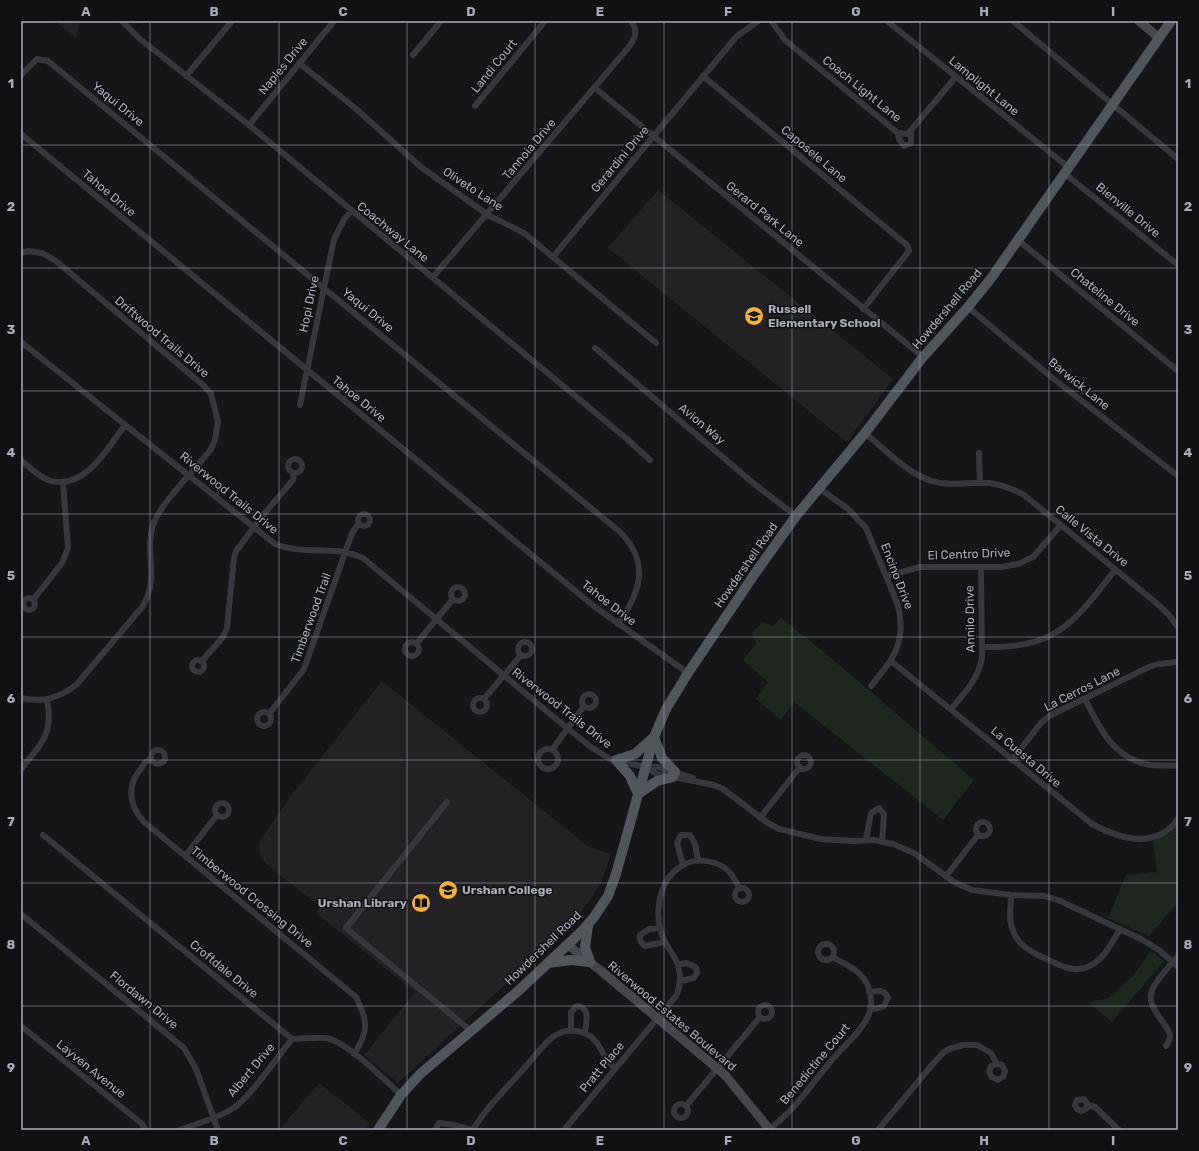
<svg xmlns="http://www.w3.org/2000/svg" width="1199" height="1151" viewBox="0 0 1199 1151" font-family="Rubik,sans-serif">
<style>
.built{fill:#222225}
.green{fill:#1e261f}
.lines{fill:none;stroke-linecap:round;stroke-linejoin:round}
.street{stroke:#37383d;stroke-width:6}
.secondary{stroke:#45474d;stroke-width:9}
.primary{stroke:#53555c;stroke-width:10}
.grid{fill:none;stroke:#a8adb8;stroke-width:1;stroke-opacity:0.55}
.labels{text-anchor:middle;dominant-baseline:central;stroke-width:3;stroke-linejoin:round;paint-order:stroke}
.street-label{font-size:12px;fill:#a8adb8;stroke:#111113}
.poi-label{font-size:12px;font-weight:bold;fill:#a8adb8;stroke:#111113;text-anchor:start}
.neatline{fill:none;stroke:#a8adb8;stroke-width:1.5}
.grid-label{font-size:13px;text-anchor:middle;font-weight:bold;fill:#a8adb8}
</style>
<rect width="100%" height="100%" fill="#161618"/>
<!-- built -->
<path class="built" d="M54,21H80L76,38Z
M658,190L893,379L847,442L608,248Z
M382,681L589,847L611,854L601,882L592,898L571,924L398,1083L364,1055L415,992L316,913L321,907L267,865L261,857L259,847L261,839L290,797Z
M319,1083L370,1123L366,1130H279Z"/>
<!-- green -->
<path class="green" d="M781,618L836,662L974,780L943,820L794,702L781,720L756,699L768,682L743,660L756,644L752,633L762,622L773,626Z
M1178,824V902L1149,936L1108,918L1126,875L1157,872L1153,841L1169,834Z
M1151,951L1164,961L1112,1022L1088,1002L1109,998L1132,977Z"/>
<g class="lines">
<!-- street -->
<path class="street" d="M122,21L140,39L249,125L627,439L650,460
M771,21L785,40L797,50L898,133L907,134L911,130L955,78
M887,21L1068,167
M1013,21L1178,159
M413,55L441,21
M299,63L355,108L421,167L488,215L524,233L656,343
M21,75L37,59L48,61L620,532C650,562 641,592 618,624
M186,76L232,21
M703,76L908,246L909,251L863,309
M595,88L923,357
M475,106L545,21
M249,125L334,21
M898,133L899,139L904,146L911,143V130
M21,134L595,607L688,673
M1064,173L1178,265
M1018,240L1178,371
M21,253L28,251L42,253L56,261L204,386L211,394L218,421L215,440L211,449C195,470 161,502 153,525C144,554 160,576 143,606L77,684C60,698 42,703 21,698
M553,257L726,49L736,37L758,21
M433,277L628,48C635,38 639,32 631,21
M968,307L1050,376L1178,476
M21,342L275,544C305,556 332,544 363,558L567,728L591,747L610,759L645,767L657,774L714,785L723,789L768,823L779,829L821,839L853,841L874,840L893,844L914,853L954,882L972,890L1011,895L1045,896L1058,900L1141,939L1159,950L1178,967
M595,348L753,483L796,516
M300,405L334,239L345,218L351,212
M865,433C885,449 906,473 932,481C951,487 970,481 990,483C1002,485 1013,489 1024,495L1154,601L1168,614L1178,627
M979,453L980,483
M288 466a7 7 0 1 1 14 0a7 7 0 1 1-14 0Z
M21,460C29,467 38,476 48,480C84,492 107,449 125,425
M819,488L848,509L866,528L898,605C907,643 893,659 871,686
M358 520a6 6 0 1 1 12 0a6 6 0 1 1-12 0Z
M887,576L920,567H1001L1018,564L1033,557L1061,525
M451 594a7 7 0 1 1 14 0a7 7 0 1 1-14 0Z
M23 604a6 6 0 1 1 12 0a6 6 0 1 1-12 0Z
M33,600L62,563L68,548L63,482
M405 649a7 7 0 1 1 14 0a7 7 0 1 1-14 0Z
M518 649a7 7 0 1 1 14 0a7 7 0 1 1-14 0Z
M416,644L453,599
M982,647C1056,649 1073,624 1115,570
M192 666a6 6 0 1 1 12 0a6 6 0 1 1-12 0Z
M202,661L223,637L227,628L234,558L236,551L264,514L293,480L294,473
M891,661L1092,824C1120,839 1156,850 1178,819
M582 701a7 7 0 1 1 14 0a7 7 0 1 1-14 0Z
M473 705a7 7 0 1 1 14 0a7 7 0 1 1-14 0Z
M484,699L521,655
M1085,699C1100,729 1114,759 1150,765C1159,766 1169,765 1178,766
M951,709C965,693 978,679 982,658L981,567
M257 719a7 7 0 1 1 14 0a7 7 0 1 1-14 0Z
M269,714L304,669L352,533L359,523
M538 759a10 10 0 1 1 20 0a10 10 0 1 1-20 0Z
M552,750L584,706
M151 757a7 7 0 1 1 14 0a7 7 0 1 1-14 0Z
M797 762a7 7 0 1 1 14 0a7 7 0 1 1-14 0Z
M151,759C146,760 143,765 140,770C126,787 130,807 144,822L356,997C368,1021 369,1031 354,1054
M1012,760L1041,723L1049,716L1149,667L1158,664L1178,662
M646,767H658L693,778
M21,769C41,745 54,733 47,700
M447,802L346,928L471,1031
M215 810a7 7 0 1 1 14 0a7 7 0 1 1-14 0Z
M760,818L800,767
M976 829a7 7 0 1 1 14 0a7 7 0 1 1-14 0Z
M43,835L292,1039C303,1039 315,1037 326,1038C346,1041 385,1080 401,1095
M866,840L871,813L879,808L884,814L882,842
M185,856L217,815
M683,865L677,843L681,835H690L695,844L698,861
M946,876L978,835
M735 895a7 7 0 1 1 14 0a7 7 0 1 1-14 0Z
M1011,895C1011,906 1008,920 1013,931C1018,945 1030,951 1042,957C1050,960 1059,966 1068,968C1095,975 1109,949 1120,929
M21,914L184,1048L196,1069L218,1130
M660,928L649,929L640,935C639,940 641,943 645,946L665,942
M818 952a8 8 0 1 1 16 0a8 8 0 1 1-16 0Z
M678,965L686,963L696,967L697,973L694,978L680,981
M869,992L881,991L885,993L888,998L884,1006L875,1009L870,1008
M758 1012a7 7 0 1 1 14 0a7 7 0 1 1-14 0Z
M21,1026L141,1123L146,1130
M571,1031V1012L577,1006C591,1007 586,1023 585,1033
M1166,1046C1168,1043 1170,1039 1170,1035C1168,1023 1143,1006 1153,988C1159,976 1170,966 1178,956
M674 1111a7 7 0 1 1 14 0a7 7 0 1 1-14 0Z
M1088,1105L1086,1109L1081,1111L1077,1109L1075,1105L1077,1100L1084,1099L1088,1105L1095,1107L1119,1130
M686,1106L760,1017
M769,1129C794,1111 811,1085 831,1061C841,1049 864,1029 869,1014C871,1010 871,1003 871,999C870,975 850,966 832,957
M180,1130C197,1123 216,1119 232,1109C250,1098 277,1057 292,1039
M435,1130L439,1123L454,1125L472,1130
M473,1130C487,1106 509,1086 527,1065C536,1055 544,1043 554,1036C563,1030 574,1029 584,1033C602,1040 601,1058 615,1068
M564,1130L676,996C680,987 681,979 679,969C677,958 670,951 665,942C653,919 657,882 680,867C690,860 703,859 715,863C728,867 734,877 739,888
M878,1130L931,1066L943,1053L949,1049L963,1045H977L991,1053L997,1064L1002,1065L1005,1071L1003,1077L998,1080L992,1077L989,1072L991,1066L997,1064"/>
<!-- secondary -->
<path class="secondary" d="M1139,21L1159,38
M568,945L600,970L725,1075L770,1130"/>
<!-- primary -->
<path class="primary" d="M654,737L662,758L675,772
M616,760L635,754L654,737
M616,760L630,776L638,794
M638,794L657,781L673,777
M588,926L585,947L590,962
M548,963L571,960L590,962
M378,1130L401,1095L420,1074L516,993L582,931L594,917L608,896L616,874L654,737L666,709L688,673L756,572L796,516L865,433L923,357L968,307L992,277L1171,21"/>
</g>
<!-- grid -->
<path class="grid" d="M150,21V1130M279,21V1130M407,21V1130M535,21V1130M664,21V1130M792,21V1130M920,21V1130M1049,21V1130M21,145H1178M21,268H1178M21,391H1178M21,514H1178M21,637H1178M21,760H1178M21,883H1178M21,1006H1178"/>
<!-- icons -->
<defs>
<symbol id="school-disc" viewBox="-11 -11 22 22"><circle r="9.5" fill="#f2b134" stroke="#111113"/><path d="M0-5L7-2L0 1L-7-2ZM-4 1L0 2.5L4 1V4Q0 6-4 4Z" fill="#111"/></symbol>
<symbol id="university-disc" viewBox="-11 -11 22 22"><circle r="9.5" fill="#f2b134" stroke="#111113"/><path d="M0-5L7-2L0 1L-7-2ZM-4 1L0 2.5L4 1V4Q0 6-4 4Z" fill="#111"/></symbol>
<symbol id="library-disc" viewBox="-11 -11 22 22"><circle r="9.5" fill="#f2b134" stroke="#111113"/><path d="M-6-4Q-3-5.5-.7-3.5V5Q-3 3-6 4ZM6-4Q3-5.5 .7-3.5V5Q3 3 6 4Z" fill="#111"/></symbol>
</defs>
<g fill-rule="evenodd">
<use href="#school-disc" x="743" y="305" width="22" height="22"/>
<use href="#university-disc" x="437" y="879" width="22" height="22"/>
<use href="#library-disc" x="410" y="892" width="22" height="22"/>
</g>
<g class="labels">
<!-- street labels -->
<g class="street-label">
<text transform="translate(283 66) rotate(-51)">Naples Drive</text>
<text transform="translate(494 66) rotate(-51)">Landi Court</text>
<text transform="translate(984 86) rotate(39)">Lamplight Lane</text>
<text transform="translate(862 89) rotate(39)">Coach Light Lane</text>
<text transform="translate(118 104) rotate(39)">Yaqui Drive</text>
<text transform="translate(529 149) rotate(-50)">Tannoia Drive</text>
<text transform="translate(814 154) rotate(40)">Caposele Lane</text>
<text transform="translate(620 159) rotate(-50)">Gerardini Drive</text>
<text transform="translate(473 189) rotate(33)">Oliveto Lane</text>
<text transform="translate(109 193) rotate(40)">Tahoe Drive</text>
<text transform="translate(1128 210) rotate(39)">Bienville Drive</text>
<text transform="translate(765 214) rotate(39)">Gerard Park Lane</text>
<text transform="translate(393 232) rotate(39)">Coachway Lane</text>
<text transform="translate(1105 297) rotate(39)">Chateline Drive</text>
<text transform="translate(309 304) rotate(-78)">Hopi Drive</text>
<text transform="translate(947 309) rotate(-50)">Howdershell Road</text>
<text transform="translate(368 310) rotate(39)">Yaqui Drive</text>
<text transform="translate(162 337) rotate(40)">Driftwood Trails Drive</text>
<text transform="translate(1079 384) rotate(39)">Barwick Lane</text>
<text transform="translate(359 399) rotate(39)">Tahoe Drive</text>
<text transform="translate(702 424) rotate(40)">Avion Way</text>
<text transform="translate(229 493) rotate(39)">Riverwood Trails Drive</text>
<text transform="translate(1092 536) rotate(39)">Calle Vista Drive</text>
<text transform="translate(969 554) rotate(-2)">El Centro Drive</text>
<text transform="translate(746 565) rotate(-55)">Howdershell Road</text>
<text transform="translate(897 576) rotate(69)">Encino Drive</text>
<text transform="translate(609 603) rotate(38)">Tahoe Drive</text>
<text transform="translate(311 618) rotate(-70)">Timberwood Trail</text>
<text transform="translate(970 619) rotate(-91)">Annilo Drive</text>
<text transform="translate(1082 689) rotate(-27)">La Cerros Lane</text>
<text transform="translate(562 708) rotate(38)">Riverwood Trails Drive</text>
<text transform="translate(1026 757) rotate(40)">La Cuesta Drive</text>
<text transform="translate(252 897) rotate(39)">Timberwood Crossing Drive</text>
<text transform="translate(543 948) rotate(-44)">Howdershell Road</text>
<text transform="translate(224 969) rotate(39)">Croftdale Drive</text>
<text transform="translate(144 1000) rotate(39)">Flordawn Drive</text>
<text transform="translate(672 1016) rotate(40)">Riverwood Estates Boulevard</text>
<text transform="translate(815 1064) rotate(-50)">Benedictine Court</text>
<text transform="translate(602 1067) rotate(-50)">Pratt Place</text>
<text transform="translate(91 1069) rotate(39)">Layven Avenue</text>
<text transform="translate(251 1070) rotate(-50)">Albert Drive</text>
</g>
<!-- poi labels -->
<g class="poi-label">
<text x="768" y="309">Russell<tspan x="768" dy="14">Elementary School</tspan></text>
<text x="462" y="890">Urshan College</text>
<text x="407" y="903" text-anchor="end">Urshan Library</text>
</g>
</g>
<!-- border -->
<rect width="1199" height="1151" fill="none" stroke="#111113" stroke-width="44"/>
<rect x="22" y="22" width="1155" height="1107" class="neatline"/>
<g class="grid-label">
<text x="86" y="16">A</text>
<text x="214" y="16">B</text>
<text x="343" y="16">C</text>
<text x="471" y="16">D</text>
<text x="600" y="16">E</text>
<text x="728" y="16">F</text>
<text x="856" y="16">G</text>
<text x="984" y="16">H</text>
<text x="1113" y="16">I</text>
<text x="11" y="88">1</text>
<text x="1188" y="88">1</text>
<text x="11" y="211">2</text>
<text x="1188" y="211">2</text>
<text x="11" y="334">3</text>
<text x="1188" y="334">3</text>
<text x="11" y="457">4</text>
<text x="1188" y="457">4</text>
<text x="11" y="580">5</text>
<text x="1188" y="580">5</text>
<text x="11" y="703">6</text>
<text x="1188" y="703">6</text>
<text x="11" y="826">7</text>
<text x="1188" y="826">7</text>
<text x="11" y="949">8</text>
<text x="1188" y="949">8</text>
<text x="11" y="1072">9</text>
<text x="1188" y="1072">9</text>
<text x="86" y="1145">A</text>
<text x="214" y="1145">B</text>
<text x="343" y="1145">C</text>
<text x="471" y="1145">D</text>
<text x="600" y="1145">E</text>
<text x="728" y="1145">F</text>
<text x="856" y="1145">G</text>
<text x="984" y="1145">H</text>
<text x="1113" y="1145">I</text>
</g>
</svg>
